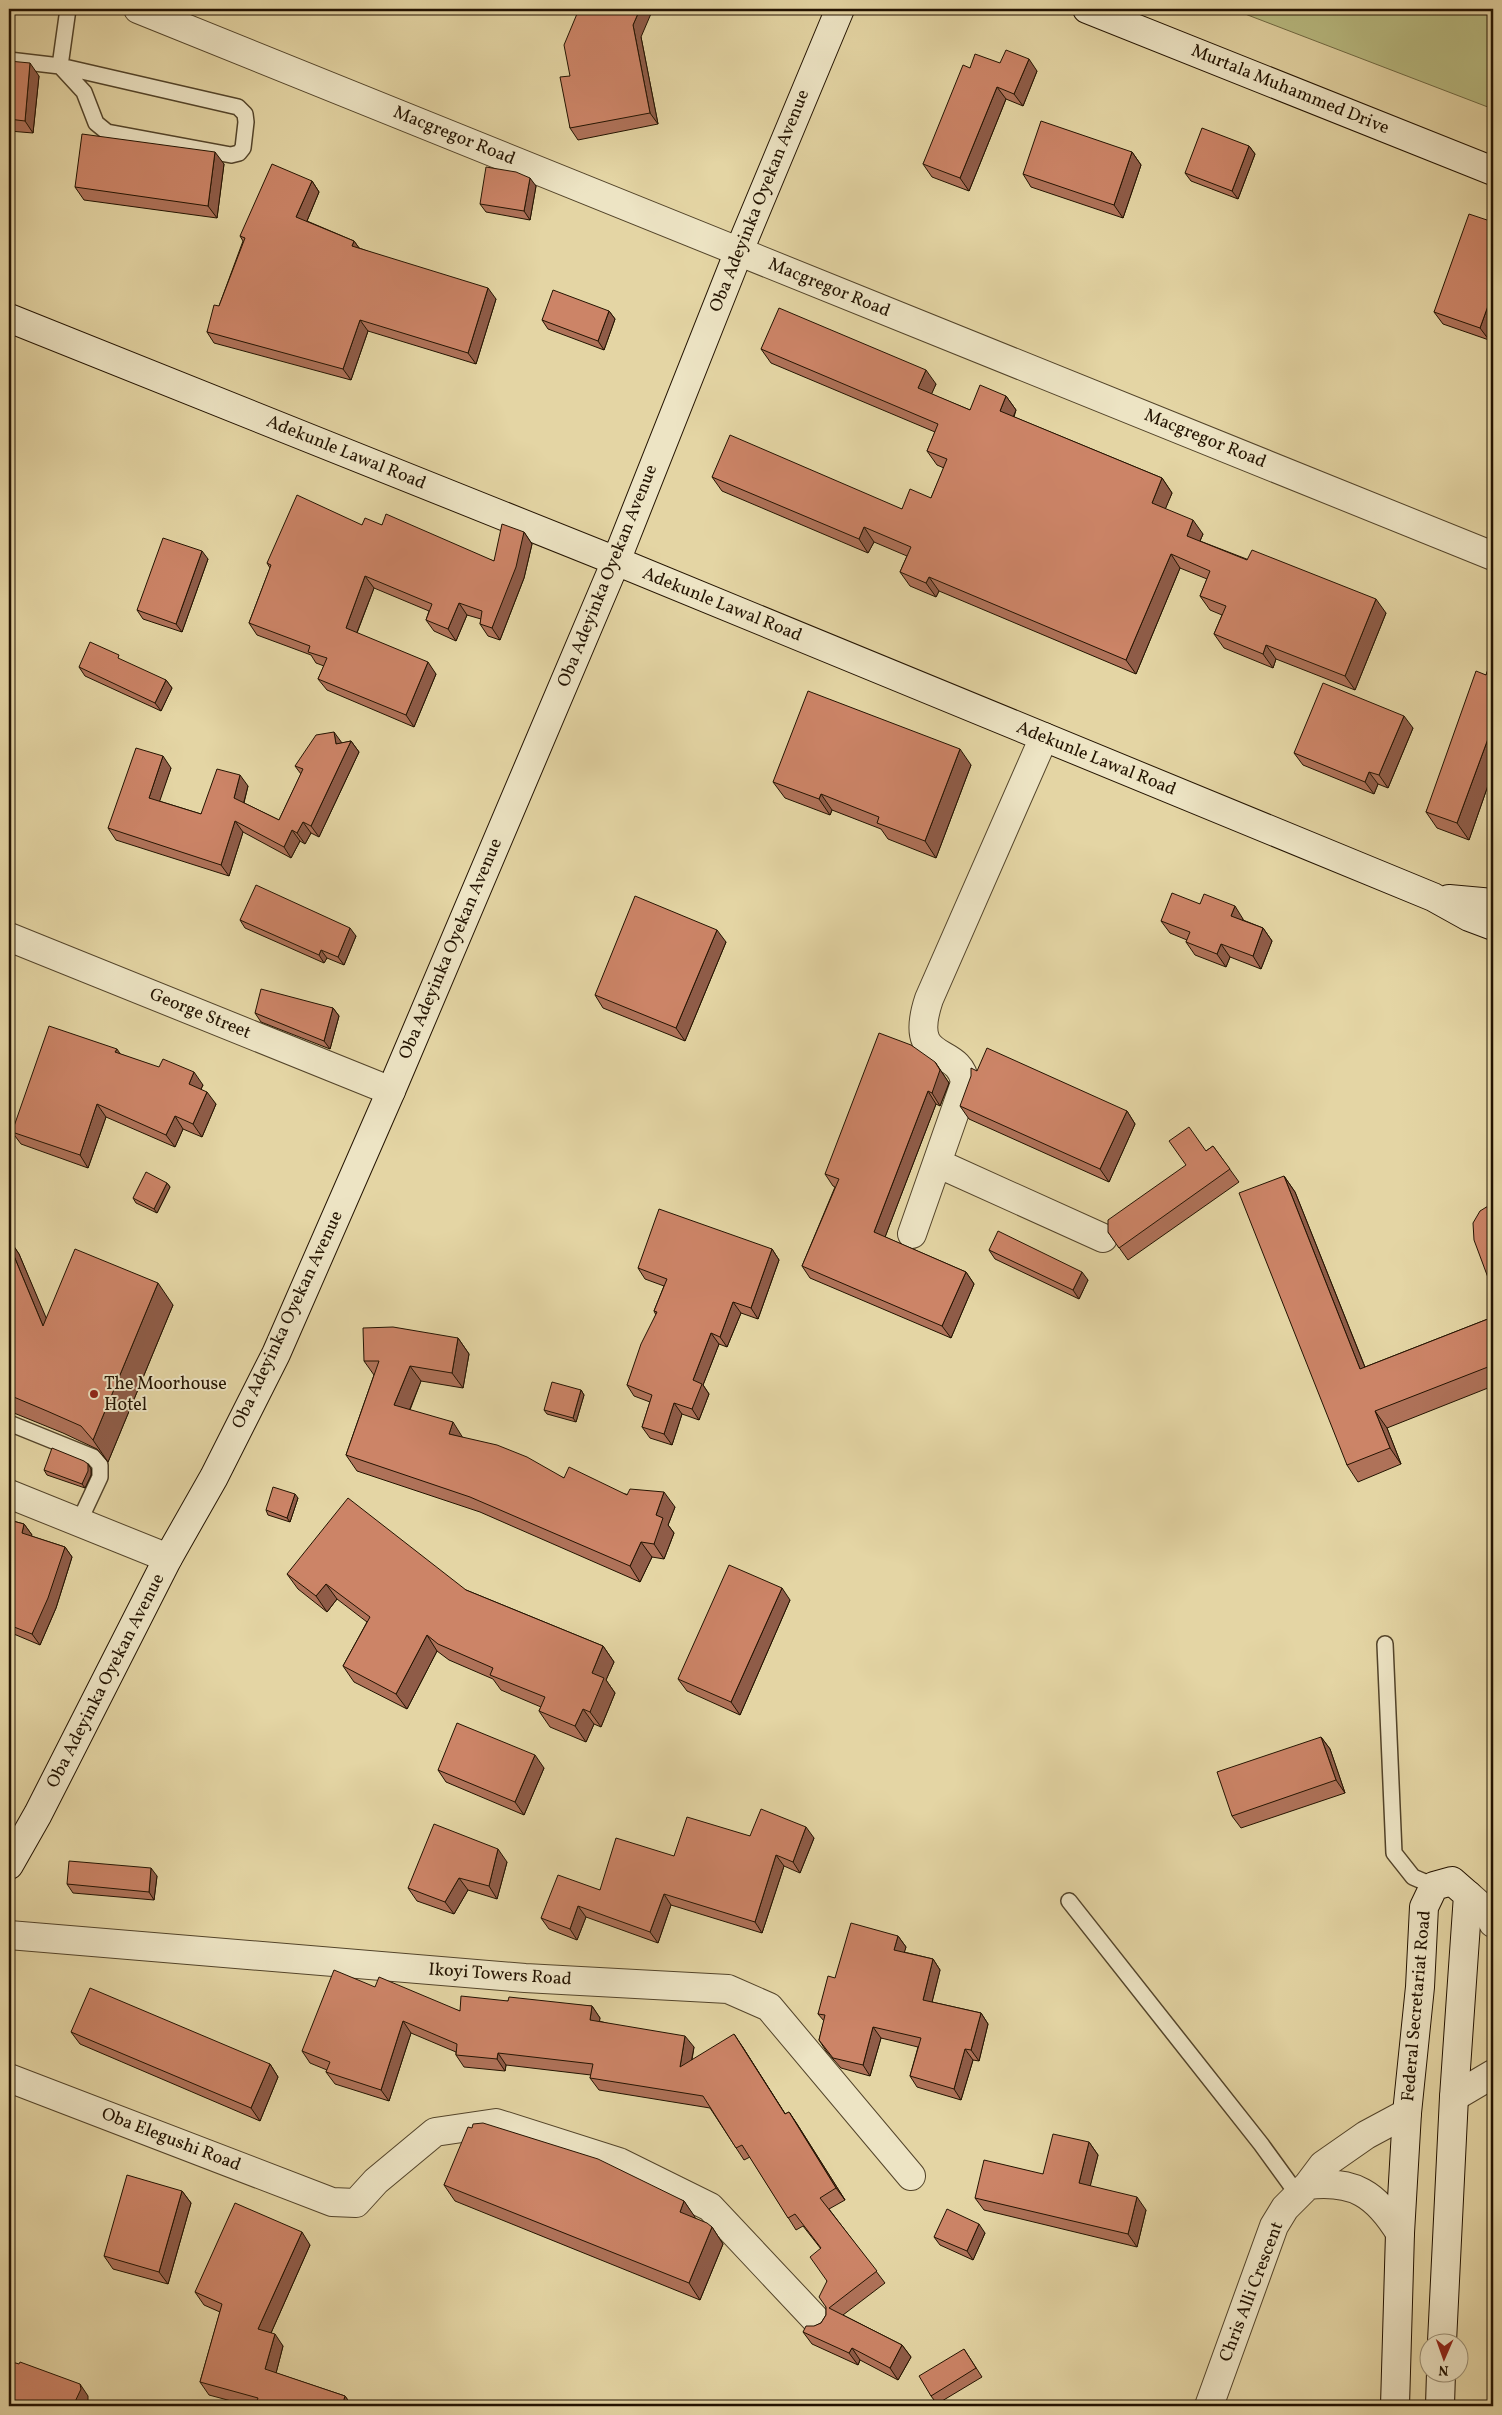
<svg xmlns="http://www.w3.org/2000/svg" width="1502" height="2415" viewBox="0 0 1502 2415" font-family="Vollkorn,serif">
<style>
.green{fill:#b9bc82;stroke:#6e6842}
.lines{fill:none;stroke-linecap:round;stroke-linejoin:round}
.service-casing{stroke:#53442a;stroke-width:18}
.minor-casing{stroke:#53442a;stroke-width:30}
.secondary-casing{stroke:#231301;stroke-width:30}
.service{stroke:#ede4c4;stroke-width:15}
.minor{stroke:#ede4c4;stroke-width:28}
.secondary{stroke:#ede4c4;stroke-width:28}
.wall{fill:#af7259;stroke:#231301}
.shaded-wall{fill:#8f5c48;stroke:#231301}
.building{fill:#cc8467;stroke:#231301}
.poi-dot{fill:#8f2418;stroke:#ede4c4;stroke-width:2}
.labels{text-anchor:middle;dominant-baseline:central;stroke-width:4;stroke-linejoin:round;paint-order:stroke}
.street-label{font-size:18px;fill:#231301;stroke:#ede4c4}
.poi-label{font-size:18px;fill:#231301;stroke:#ede4c4;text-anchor:start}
</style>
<rect width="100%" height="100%" fill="#e4d5a4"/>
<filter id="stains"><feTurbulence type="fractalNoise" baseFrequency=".004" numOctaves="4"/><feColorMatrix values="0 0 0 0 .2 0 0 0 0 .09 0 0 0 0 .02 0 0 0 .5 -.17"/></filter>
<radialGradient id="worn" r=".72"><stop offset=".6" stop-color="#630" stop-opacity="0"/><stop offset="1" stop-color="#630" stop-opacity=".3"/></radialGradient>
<!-- green -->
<path class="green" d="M1232,9H1493V109Z"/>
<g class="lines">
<defs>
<path id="service" d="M9,60L60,66L238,107L245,114L246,122L243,148L239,153L231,155L107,132L96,123L84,92L60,66
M60,66L68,9
M9,1423L93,1457L100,1465V1477L79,1522
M1385,1644L1394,1853L1413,1877L1434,1886
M1069,1901L1261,2144L1298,2195"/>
<path id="minor" d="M138,9L1493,556
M9,937L391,1091
M937,1163L1103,1238
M912,1234L965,1083C960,1043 906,1068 929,999L1044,737
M9,1494L168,1558
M1468,1895L1488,1913L1493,1923
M9,1935L525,1978L728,1989L769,2007L911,2176
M9,2078L332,2202L356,2203L376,2181L435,2132L496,2123L619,2162L710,2207L819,2323
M1454,2097L1493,2074
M1308,2185C1354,2180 1376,2194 1400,2233
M1209,2406L1274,2226L1285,2208L1308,2185L1323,2165L1366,2135L1407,2113"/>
<path id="secondary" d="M1087,9L1493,171
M9,318L616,561L1433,897L1469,917L1493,926
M1449,899L1493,903
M9,1865L38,1814L168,1558L214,1477L276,1354L391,1091L616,561L739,251L840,9
M1395,2406L1400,2233L1407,2113L1420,1987L1424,1907L1434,1886L1452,1881L1468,1895L1454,2097L1442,2342
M1440,2406L1441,2372"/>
</defs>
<!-- service casing -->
<use href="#service" class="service-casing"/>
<!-- minor casing -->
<use href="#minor" class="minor-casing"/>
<!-- secondary casing -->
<use href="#secondary" class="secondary-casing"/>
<!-- service -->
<use href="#service" class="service"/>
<!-- minor -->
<use href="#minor" class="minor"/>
<!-- secondary -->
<use href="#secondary" class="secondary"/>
</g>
<!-- wall -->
<path class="wall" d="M641,37L658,124L578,140L570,128V76Z
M9,61L39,76L33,133L9,131Z
M970,68L1037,71L1023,106L1006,99L969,191L932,177L923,164Z
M1249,146L1255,154L1238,199L1191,181L1185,173Z
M1132,152L1141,165L1123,218L1031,187L1023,174Z
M224,164L217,218L84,200L75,187Z
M312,181L319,192L307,221L354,241L359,248L496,299L476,364L368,331L351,380L214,343L207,332L219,306L243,241L240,236Z
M536,186L530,220L486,212L480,204Z
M1493,222V329L1489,340L1443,324L1434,312Z
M609,311L615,319L604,350L548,329L542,320Z
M761,349L936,384L931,394L970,410L1006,396L1016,410L1014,417L1162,478L1172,493L1165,509L1203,534L1200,541L1386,613L1355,690L1276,659L1273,668L1224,648L1214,634L1222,615L1210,610L1200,596L1207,579L1180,568L1136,674L939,591L936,597L910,586L900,572L907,556L874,542L868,553L722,491L712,477L902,509L931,498L944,468L937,465L927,451L935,432L771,363Z
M362,525H382L494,561L524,532L532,544L524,578L500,640L488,636L480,624L481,619L467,615L456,641L434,631L426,620L429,611L374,588L357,633L436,674L414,727L327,690L318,679L324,666L316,663L311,655L257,635L249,623L270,568L267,563Z
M208,559L182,632L143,619L137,610Z
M1493,656V771L1469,840L1437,828L1426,812L1486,675Z
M79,667L166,680L172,688L161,711L85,676Z
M1413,728L1388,788L1378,784L1374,794L1303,765L1294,753Z
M351,741L359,752L319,837L311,833L305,844L300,841L291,858L243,832L229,876L116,840L108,828L171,768L159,801L201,814L248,786L244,803L279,820L301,774L295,766L342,743Z
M971,765L936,858L888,839L881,829L832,810L830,815L785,798L773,782Z
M1200,904L1243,919V920L1263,928L1272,941L1261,969L1230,957L1226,967L1195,955L1186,942L1187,940L1170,933L1161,921Z
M240,920L356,936L344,965L327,958L324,963L245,928Z
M726,942L685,1041L603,1008L595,995Z
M333,1008L339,1016L330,1049L261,1022L255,1013Z
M120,1054L203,1085L201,1089L216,1104L202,1137L183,1129L175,1147L106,1117L88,1168L21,1144L12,1132Z
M935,1062L949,1083L940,1106L936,1104L885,1237L966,1272L974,1284L951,1338L810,1278L802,1266L835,1187L833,1186L825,1174Z
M960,1106L1127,1111L1135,1124L1109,1182L969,1119Z
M1213,1146L1239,1182L1128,1260L1108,1232L1206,1151Z
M1284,1176L1295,1192L1365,1367L1493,1317V1386L1387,1428L1401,1464L1358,1482L1347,1465Z
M167,1183L170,1187L157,1213L136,1203L133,1198Z
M9,1239L19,1254L46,1319L173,1305L108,1462L97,1449L63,1433L9,1411Z
M772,1249L779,1260L758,1319L741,1313L727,1347L719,1344L703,1385L709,1394L699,1420L682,1414L672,1445L650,1438L642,1427L650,1402L634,1396L627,1385L656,1315L654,1311L664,1286L645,1279L638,1268Z
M989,1250L1088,1280L1079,1299L995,1259Z
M458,1338L469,1354L463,1388L421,1381L410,1410L463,1438L564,1478L675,1507L668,1525L674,1533L664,1559L652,1557L640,1582L480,1512L357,1471L346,1455L374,1375L364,1361Z
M581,1390L584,1395L576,1422L547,1414L544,1410Z
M91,1469V1475L85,1488L47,1475L44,1470Z
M298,1498L290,1522L268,1515L266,1510Z
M9,1520L24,1524L32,1535L31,1536L65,1547L72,1557L56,1608L40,1645L9,1632Z
M287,1574L466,1590L603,1646L614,1662L606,1680L615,1693L601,1727L594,1724L586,1742L550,1727L539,1711L541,1707L501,1690L493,1679L449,1660L437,1651L407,1709L354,1682L343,1666L367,1622L337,1599L327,1612L298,1589Z
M790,1600L740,1715L687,1691L678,1679Z
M1321,1737L1330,1749L1345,1793L1241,1828L1232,1816Z
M544,1768L524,1815L446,1782L438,1770Z
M750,1836L814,1838L800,1873L784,1866L762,1933L671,1905L658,1943L586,1917L577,1940L549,1929L541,1918L600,1890L674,1856Z
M507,1862L497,1899L468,1890L454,1914L417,1901L408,1888Z
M157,1876L154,1900L73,1893L67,1884Z
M898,1936L906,1947L904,1952L933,1959L940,1970L932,2002L981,2013L988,2024L979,2061L973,2060L961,2100L917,2087L910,2076L918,2047L881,2038L870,2076L841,2068L826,2051L819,2040L824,2021L818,2014L835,1978Z
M375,1987L460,2011L508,2001L592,2006L600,2018L599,2021L694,2047L692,2060L742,2046L785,2114L789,2112L797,2124L845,2200L829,2209L885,2283L843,2315L902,2345L911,2357L898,2380L860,2360L858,2365L812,2344L803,2332L821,2323L826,2315L827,2281L821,2249L803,2226L796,2230L750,2157L744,2160L710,2108L599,2090L590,2078L591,2075L506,2065L505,2071L464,2067L456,2055V2052L411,2033L389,2101L335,2084L326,2072L327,2070L310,2063L302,2051Z
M71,2032L270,2064L278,2077L260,2121L80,2044Z
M472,2128L684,2201L695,2218L712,2227L723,2244L700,2300L455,2201L444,2185Z
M1089,2142L1098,2155L1090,2186L1146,2210L1137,2247L984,2210L975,2198L1043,2174Z
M182,2191L191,2203L168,2284L113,2269L104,2256Z
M985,2233L973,2260L940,2245L934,2237Z
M310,2245L271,2333L283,2346L276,2373L345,2396L352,2406H250L209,2395L200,2382L220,2312L204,2305L195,2292Z
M964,2349L982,2377L937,2404L931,2396Z"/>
<!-- shaded-wall -->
<path class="shaded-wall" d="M640,9H653L641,37L658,124L650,113L633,25Z
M1029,59L1037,71L1023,106L1014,94Z
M30,63L39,76L33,133L25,121Z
M997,87L1006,99L969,191L960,178Z
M1249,146L1255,154L1238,199L1232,191Z
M215,152L224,164L217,218L208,206Z
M1132,152L1141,165L1123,218L1114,205Z
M530,178L536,186L530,220L524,211Z
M312,181L319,192L304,228L296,217Z
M354,241L362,252L352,246Z
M488,288L496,299L476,364L468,353Z
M1493,292V329L1489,340L1480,328Z
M609,311L615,319L604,350L598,341Z
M360,320L368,331L351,380L343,369Z
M926,370L936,384L928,402L918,388Z
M1006,396L1016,410L1010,425L1000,411Z
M1162,478L1172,493L1162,517L1152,503Z
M1193,520L1203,534L1196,550L1187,536Z
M864,527L874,542L868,553L859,539Z
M524,532L532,544L524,578L500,640L492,628Z
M202,551L208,559L182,632L176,624Z
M1171,554L1180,568L1136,674L1126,660Z
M365,576L374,588L354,640L346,628Z
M929,577L939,591L936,597L926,583Z
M1376,599L1386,613L1355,690L1345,676Z
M459,603L467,615L456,641L448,629Z
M1266,645L1276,659L1273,668L1263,654Z
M428,662L436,674L414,727L406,715Z
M166,680L172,688L161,711L155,703Z
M1404,716L1413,728L1388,788L1379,775Z
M334,732L342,743L336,744Z
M1489,736L1493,742V771L1469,840L1457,823Z
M351,741L359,752L319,837L311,826Z
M960,749L971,765L936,858L925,841Z
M163,756L171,768L157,809L149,798Z
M1369,772L1378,784L1374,794L1365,782Z
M240,775L248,786L242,809L234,798Z
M821,794L832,810L830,815L819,799Z
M235,821L243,832L229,876L221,865Z
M303,822L311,833L305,844L297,833Z
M292,830L300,841L291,858L284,847Z
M1235,906L1243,919L1240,928L1231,916Z
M350,928L356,936L344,965L338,957Z
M1263,928L1272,941L1261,969L1253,956Z
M717,930L726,942L685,1041L676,1028Z
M1221,944L1230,957L1226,967L1217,954Z
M321,950L327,958L324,963L319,955Z
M333,1008L339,1016L330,1049L324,1041Z
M9,1029L14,1037L9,1051Z
M117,1049L125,1061L115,1052Z
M935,1062L949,1083L940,1106L932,1093Z
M194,1072L203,1085L197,1097L189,1084Z
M928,1091L936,1104L882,1245L874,1232Z
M207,1092L216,1104L202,1137L193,1124Z
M97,1104L106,1117L88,1168L80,1155Z
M1127,1111L1135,1124L1109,1182L1100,1169Z
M175,1116L183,1129L175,1147L166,1135Z
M1284,1176L1295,1192L1372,1385L1360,1369Z
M167,1183L170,1187L157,1213L154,1209Z
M9,1239L19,1254L59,1348L43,1326L9,1244Z
M772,1249L779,1260L758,1319L751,1308Z
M966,1272L974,1284L951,1338L942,1326Z
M1082,1272L1088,1280L1079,1299L1073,1290Z
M158,1283L173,1305L108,1462L93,1440Z
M733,1302L741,1313L727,1347L720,1337Z
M711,1333L719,1344L703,1385L709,1394L699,1420L692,1409L693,1380Z
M458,1338L469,1354L463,1388L452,1373Z
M410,1366L421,1381L405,1421L394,1405Z
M581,1390L584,1395L576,1422L573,1418Z
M674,1403L682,1414L672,1445L664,1434Z
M1375,1411L1387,1428L1401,1464L1390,1448Z
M453,1422L463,1438L449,1434Z
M88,1464L91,1469V1475L85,1488L82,1484Z
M664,1492L675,1507L668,1525L674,1533L664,1559L654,1544L656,1515Z
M295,1494L298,1498L290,1522L287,1518Z
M24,1524L32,1535L29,1543L22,1533Z
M641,1542L652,1557L640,1582L630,1566Z
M65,1547L72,1557L56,1608L40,1645L32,1634Z
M326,1584L337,1599L327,1612L316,1596Z
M782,1588L790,1600L740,1715L731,1702Z
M427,1635L437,1651L407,1709L396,1694Z
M603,1646L614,1662L606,1680L615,1693L601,1727L590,1712L592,1673Z
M583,1709L594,1724L586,1742L575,1726Z
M1321,1737L1330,1749L1345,1793L1336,1780Z
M535,1755L544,1768L524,1815L515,1802Z
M806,1827L814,1838L800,1873L793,1862Z
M498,1849L507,1862L497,1899L489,1886Z
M776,1855L784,1866L762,1933L755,1922Z
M151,1868L157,1876L154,1900L149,1892Z
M459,1878L468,1890L454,1914L445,1902Z
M664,1894L671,1905L658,1943L650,1932Z
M578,1906L586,1917L577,1940L570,1929Z
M898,1936L906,1947L902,1960L894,1950Z
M933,1959L940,1970L930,2010L923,2000Z
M592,2006L600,2018L598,2032L590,2020Z
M981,2013L988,2024L979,2061L971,2050Z
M403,2021L411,2033L389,2101L381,2090Z
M873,2027L881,2038L870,2076L863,2065Z
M734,2034L742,2046L793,2126L785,2114Z
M685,2036L694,2047L688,2079L680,2067Z
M965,2049L973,2060L961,2100L954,2089Z
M498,2053L506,2065L505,2071L497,2059Z
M270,2064L278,2077L260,2121L251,2108Z
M789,2112L797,2124L845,2200L836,2188Z
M1089,2142L1098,2155L1088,2195L1079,2183Z
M182,2191L191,2203L168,2284L159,2272Z
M1137,2197L1146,2210L1137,2247L1128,2234Z
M684,2201L695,2217L691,2228L680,2212Z
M979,2224L985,2233L973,2260L967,2251Z
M712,2227L723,2244L700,2300L689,2283Z
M302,2232L310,2245L267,2342L258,2329Z
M275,2334L283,2346L274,2381L265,2369Z
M902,2345L911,2357L898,2380L890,2368Z
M852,2348L860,2360L858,2365L849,2353Z
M80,2384L88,2396V2400L86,2406H73Z
M345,2396L352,2406H342Z"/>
<!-- building -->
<path class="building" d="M579,9H640L633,25L650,113L570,128L560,77L570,76L564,45Z
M1006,50L1029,59L1014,94L997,87L960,178L923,164L963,65L970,68L975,54L1000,63Z
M9,61L30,63L25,121L9,119Z
M1041,121L1132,152L1114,205L1023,174Z
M1202,128L1249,146L1232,191L1185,173Z
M82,134L215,152L208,206L75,187Z
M272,164L312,181L296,217L354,241L352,246L488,288L468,353L360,320L343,369L207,332L214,305L219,306L245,238L240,236Z
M486,167L516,172L530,178L524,211L480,204Z
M1469,214L1493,222V292L1480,328L1434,312Z
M553,290L609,311L598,341L542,320Z
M779,308L926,370L918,388L970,410L980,385L1006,396L1000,411L1162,478L1152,503L1193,520L1187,536L1247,560L1252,550L1376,599L1345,676L1266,645L1263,654L1214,634L1226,606L1200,596L1210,571L1171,554L1126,660L929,577L926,583L900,572L911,547L864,527L859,539L712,477L730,435L902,509L910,489L931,498L947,459L927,451L938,424L761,349Z
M297,495L362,525L365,518L382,525L386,514L494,561L502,524L524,532L516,567L492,628L480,624L482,611L459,603L448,629L426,620L432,604L365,576L346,628L428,662L406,715L318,679L327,658L308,652L310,646L249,623L271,565L267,563Z
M163,538L202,551L176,624L137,610Z
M90,642L119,655L118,658L166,680L155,703L79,667Z
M1493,656V737L1489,736L1457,823L1426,812L1476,671L1486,675Z
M1323,683L1404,716L1379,775L1369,772L1365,782L1294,753Z
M808,691L960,749L925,841L877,823L879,817L821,794L819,799L773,782Z
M334,732L336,744L351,741L311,826L303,822L297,833L292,830L284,847L235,821L221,865L108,828L136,748L163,756L149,798L201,814L217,769L240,775L234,798L279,820L303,769L295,766L316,735Z
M256,885L350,928L338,957L321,950L319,955L240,920Z
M1172,893L1200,904L1204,894L1235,906L1231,916L1263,928L1253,956L1221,944L1217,954L1186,942L1190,932L1161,921Z
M635,896L717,930L676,1028L595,995Z
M261,989L333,1008L324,1041L255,1013Z
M49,1026L117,1049L115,1052L159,1067L163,1059L194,1072L189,1084L207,1092L193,1124L175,1116L166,1135L97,1104L80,1155L12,1132Z
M879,1033L911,1045L935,1062L940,1070L932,1093L928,1091L874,1232L966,1272L942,1326L802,1266L839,1179L825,1174Z
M987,1048L1127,1111L1100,1169L960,1106L971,1076V1068L977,1071Z
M1189,1127L1206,1151L1213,1146L1230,1169L1119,1248L1108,1232V1220L1186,1165L1169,1141Z
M146,1172L167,1183L154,1209L133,1198Z
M1284,1176L1360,1369L1493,1317V1365L1375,1411L1390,1448L1347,1465L1239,1193Z
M1493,1203V1291L1474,1240L1473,1223L1480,1211Z
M659,1209L772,1249L751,1308L733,1302L720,1337L711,1333L693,1380L702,1384L692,1409L674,1403L664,1434L642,1427L652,1395L627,1385L641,1344L657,1312L654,1311L667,1279L638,1268Z
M998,1231L1082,1272L1073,1290L989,1250Z
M9,1244L43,1326L75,1249L158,1283L93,1440L81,1426L47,1411L9,1395Z
M393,1327L458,1338L452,1373L410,1366L394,1405L453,1422L449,1434L497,1445L527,1457L564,1478L569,1467L627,1495L630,1489L664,1492L656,1515L663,1518L654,1544L641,1542L630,1566L470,1497L346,1455L379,1361H364L363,1328Z
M552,1382L581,1390L573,1418L544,1410Z
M52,1448L84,1461L88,1464V1471L82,1484L44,1470Z
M273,1487L295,1494L287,1518L266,1510Z
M348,1498L466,1590L603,1646L592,1673L604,1678L590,1712L583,1709L575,1726L539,1711L545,1697L490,1675L493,1668L438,1644L427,1635L396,1694L343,1666L370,1617L326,1584L316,1596L287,1574Z
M9,1520L24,1524L22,1533L65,1547L48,1598L32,1634L9,1625Z
M729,1565L782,1588L731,1702L678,1679Z
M457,1723L535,1755L515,1802L438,1770Z
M1321,1737L1336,1780L1232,1816L1217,1772Z
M761,1809L806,1827L793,1862L776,1855L755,1922L664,1894L650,1932L578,1906L570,1929L541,1918L558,1875L600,1890L616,1838L674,1856L687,1817L750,1836Z
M434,1824L498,1849L489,1886L459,1878L445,1902L408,1888Z
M69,1861L151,1868L149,1892L67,1884Z
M851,1923L898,1936L894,1950L933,1959L923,2000L981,2013L971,2050L965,2049L954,2089L910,2076L921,2038L873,2027L863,2065L833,2058L819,2040L825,2015L818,2014L828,1976L835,1978Z
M334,1970L375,1987L379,1977L460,2011L461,1996L508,2001L509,1997L592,2006L590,2020L685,2036L680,2067L734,2034L785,2114L789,2112L836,2188L820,2198L877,2271L829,2308L902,2345L890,2368L852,2348L849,2353L803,2332L806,2326H814L821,2323L826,2315V2307L819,2297L827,2281L810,2257L821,2248L795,2214L788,2218L742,2145L736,2148L703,2096L590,2078L593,2064L498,2053L497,2059L456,2055L457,2044L403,2021L381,2090L326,2072L330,2062L302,2051Z
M90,1988L270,2064L251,2108L71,2032Z
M483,2123L598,2159L684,2201L680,2212L707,2223L712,2227L689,2283L444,2185L468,2127L472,2128L473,2124Z
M1053,2134L1089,2142L1079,2183L1137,2197L1128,2234L975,2198L984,2160L1043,2174Z
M127,2175L182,2191L159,2272L104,2256Z
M235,2203L302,2232L258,2329L275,2334L265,2369L345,2396L342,2406H255L258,2398L200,2382L222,2304L195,2292Z
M947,2209L979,2224L967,2251L934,2237Z
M1493,2251V2274H1490Z
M964,2349L976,2368L931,2396L919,2376Z
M9,2361L19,2364L20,2362L80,2384L81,2389L73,2406H9Z"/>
<!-- markers -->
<circle class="poi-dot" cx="94" cy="1394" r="5"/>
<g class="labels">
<!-- street labels -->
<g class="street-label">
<text transform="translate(1290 90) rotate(22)">Murtala Muhammed Drive</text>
<text transform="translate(454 136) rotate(22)">Macgregor Road</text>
<text transform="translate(760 201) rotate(-68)">Oba Adeyinka Oyekan Avenue</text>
<text transform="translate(829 288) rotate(22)">Macgregor Road</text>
<text transform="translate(1205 439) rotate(22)">Macgregor Road</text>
<text transform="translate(346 453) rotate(22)">Adekunle Lawal Road</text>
<text transform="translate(608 576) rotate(-68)">Oba Adeyinka Oyekan Avenue</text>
<text transform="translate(722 605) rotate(22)">Adekunle Lawal Road</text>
<text transform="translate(1096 759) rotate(22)">Adekunle Lawal Road</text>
<text transform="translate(451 949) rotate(-67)">Oba Adeyinka Oyekan Avenue</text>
<text transform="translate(200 1014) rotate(22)">George Street</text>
<text transform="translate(288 1320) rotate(-65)">Oba Adeyinka Oyekan Avenue</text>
<text transform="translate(106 1681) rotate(-63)">Oba Adeyinka Oyekan Avenue</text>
<text transform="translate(500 1975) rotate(4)">Ikoyi Towers Road</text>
<text transform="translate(1417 2006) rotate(-85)">Federal Secretariat Road</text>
<text transform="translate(171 2140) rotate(21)">Oba Elegushi Road</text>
<text transform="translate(1252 2292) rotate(-69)">Chris Alli Crescent</text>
</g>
<!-- poi labels -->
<g class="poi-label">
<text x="104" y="1384">The Moorhouse<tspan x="104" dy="21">Hotel</tspan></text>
</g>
</g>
<!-- margin -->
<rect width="1502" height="2415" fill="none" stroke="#e4d5a4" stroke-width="30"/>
<rect x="10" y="10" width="1482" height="2395" fill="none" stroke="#231301" stroke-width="2.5"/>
<rect x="15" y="15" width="1472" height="2385" fill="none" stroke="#231301"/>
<!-- north arrow -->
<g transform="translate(1444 2358) rotate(182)"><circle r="24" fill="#ede4c4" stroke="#9c9076"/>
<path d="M0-4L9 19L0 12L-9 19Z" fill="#8f2418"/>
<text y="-8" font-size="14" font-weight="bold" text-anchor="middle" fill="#231301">N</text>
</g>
<rect width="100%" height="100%" filter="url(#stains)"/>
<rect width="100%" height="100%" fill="url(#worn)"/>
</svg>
